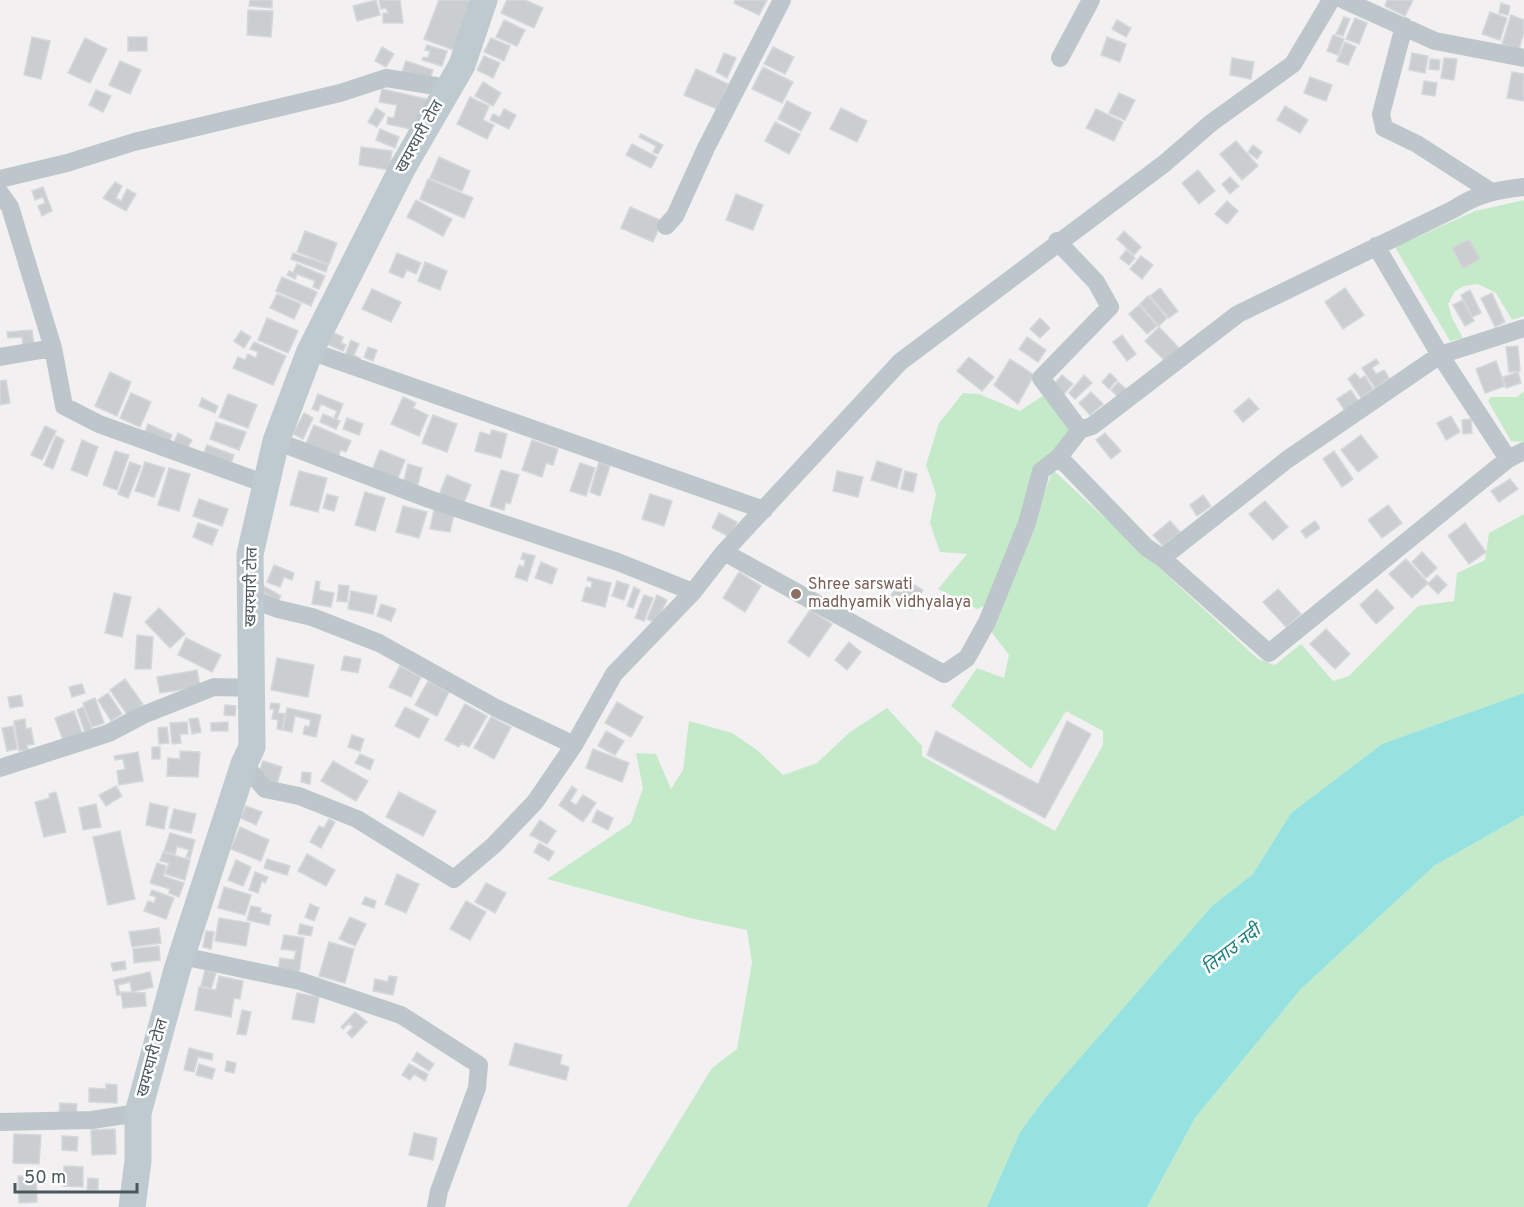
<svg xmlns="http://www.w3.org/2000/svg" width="1524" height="1207" viewBox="0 0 1524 1207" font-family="Overpass,'Noto Sans Devanagari',sans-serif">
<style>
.green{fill:#c4eaca}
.water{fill:#96e2e0}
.building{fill:#cbced1;stroke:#d5d8db;stroke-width:1.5}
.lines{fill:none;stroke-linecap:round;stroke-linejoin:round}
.street{stroke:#bdc7cb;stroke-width:18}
.secondary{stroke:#becacf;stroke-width:27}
.education-dot{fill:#8d6e63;stroke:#fff;stroke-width:2}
.labels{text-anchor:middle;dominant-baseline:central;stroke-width:5;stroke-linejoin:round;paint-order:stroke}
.street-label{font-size:16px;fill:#4a575b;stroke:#fff}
.education-label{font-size:16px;fill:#785e54;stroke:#fff;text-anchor:start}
.water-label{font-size:18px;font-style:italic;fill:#1b7f7d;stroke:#fff}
</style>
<rect width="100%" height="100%" fill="#f2f0f1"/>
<!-- green -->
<path class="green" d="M1524,200V316L1512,320L1496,293L1478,284L1464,286L1455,291L1448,304L1452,318L1463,338L1450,341L1395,247L1475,211Z
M1524,391V442L1511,441L1488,401L1491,397H1517Z
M963,393L979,394L1020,411L1044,395L1074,429L1061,447L991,603L977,609L938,589L967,554L940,552L930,523L936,494L926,465L939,423Z
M1053,470L1258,659L1275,665L1301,644L1333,681L1349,676L1418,606L1454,601L1457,573L1485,560L1489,533L1524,514V693L1382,744L1291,813L1253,874L1212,906L1045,1098L1020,1132L987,1207H627L712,1068L737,1049L752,963L747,930L690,918L547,879L631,823L643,788L636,753L656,754L671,789L683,770L689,721L732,733L757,750L783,775L817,763L850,732L887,708L922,746V756L1055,831L1103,745V731L1066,711L1031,769L951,706L977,668L1004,678L1009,655L990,630Z
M1524,815V1207H1147L1195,1118L1301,989L1434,866Z"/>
<!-- water -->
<path class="water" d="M1524,693V815L1434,866L1301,989L1195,1118L1147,1207H987L1020,1132L1045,1098L1212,906L1253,874L1291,813L1382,744Z"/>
<!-- building -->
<path class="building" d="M250,0H272V8L249,6Z
M376,0L380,15L357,21L353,6Z
M379,0H400L403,23H383V13H388L386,8L381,9Z
M439,0H475L456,51L424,39Z
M507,0H525L543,8L534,28L501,13Z
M735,0H767L759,15L734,3Z
M1387,0H1413L1405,16L1385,6Z
M1501,3L1510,6L1508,15L1499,13Z
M248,10L273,11L271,37L247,35Z
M1490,12L1507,18L1500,40L1482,34Z
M1511,15L1524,20V32L1519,49L1502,44Z
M1344,17L1350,19L1343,36L1336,34Z
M1355,18L1367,23L1359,44L1346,39Z
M504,20L525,30L517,46L496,37Z
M1117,20L1131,28L1126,37L1112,29Z
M1333,35L1344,39L1338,55L1327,51Z
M32,37L50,41L41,79L24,75Z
M128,37H147V51H128Z
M1107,37L1126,44L1120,62L1101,55Z
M85,38L107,49L90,83L68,73Z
M491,38L510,46L504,61L484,52Z
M1345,42L1356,47L1348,65L1337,61Z
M427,45L447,51L442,66L422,60L423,57L428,58L430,51L425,50Z
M382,47L394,54L386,67L375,61Z
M773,47L794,57L785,74L764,64Z
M724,53L736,58L727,78L716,72Z
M1412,53L1428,56L1425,73L1409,70Z
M484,56L500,63L493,78L477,70Z
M1232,58L1254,62L1251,79L1230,75Z
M1444,58L1457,59L1454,80L1441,78Z
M1430,59L1440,60L1439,70L1429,69Z
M120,61L141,70L130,94L109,85Z
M406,61L433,70L428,85L401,75Z
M763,67L793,82L782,103L752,89Z
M696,69L728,84L717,109L684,95Z
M1512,72L1524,74V101L1507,98Z
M1310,77L1332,85L1326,101L1304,93Z
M1424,81L1437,83L1435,96L1422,94Z
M483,82L501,93L493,106L475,96Z
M382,89L427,99L420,131L387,124L388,117L394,118L397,105L379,102Z
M96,90L111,96L103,112L89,105Z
M1119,93L1135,100L1125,120L1109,113Z
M470,97L489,106L483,120L494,125L487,139L457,124Z
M787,101L811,113L801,131L778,119Z
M1285,106L1308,120L1300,133L1277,120Z
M376,108L385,114L377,127L368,122Z
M841,108L867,121L857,142L830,129Z
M504,109L516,115L509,129L490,120L493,114L500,117Z
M1096,109L1123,122L1114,141L1086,128Z
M775,122L800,134L789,154L765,141Z
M380,129L399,137L395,148L376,140Z
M641,134L663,145L658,154L653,152L656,146L639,137Z
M1236,141L1258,166L1242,180L1220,154Z
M632,144L657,157L651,168L626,155Z
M1253,145L1262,152L1257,159L1248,152Z
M361,147L392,151L389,170L359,165Z
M439,157L470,171L462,191L430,178Z
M1198,170L1215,191L1199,204L1182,183Z
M1230,177L1239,186L1230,194L1222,184Z
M428,179L473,198L464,218L420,199Z
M115,182L122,186L116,198L121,201L127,189L136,194L126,211L103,198Z
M43,187L52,211L42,216L38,206L45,203L43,197L35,200L32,191Z
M736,194L763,205L753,230L726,220Z
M416,200L452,219L443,236L407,217Z
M1227,201L1238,211L1227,224L1215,214Z
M630,207L662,221L653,242L621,228Z
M305,231L337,243L329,264L297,252Z
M1124,231L1141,247L1134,255L1117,239Z
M1469,239L1480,259L1463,269L1452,248Z
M1126,250L1135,258L1129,265L1120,258Z
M293,253L328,265L326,272L291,259Z
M397,253L421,263L416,274L407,270L403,278L389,272Z
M1141,256L1153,265L1142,279L1130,269Z
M425,262L447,271L440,290L418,281Z
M297,264L325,276L319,289L313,287L315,281L297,274L295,279L287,275L289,271L293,273Z
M282,277L317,292L311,306L276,291Z
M1160,288L1178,311L1169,318L1150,296Z
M1345,288L1364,315L1343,329L1325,302Z
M372,289L401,302L391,322L362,309Z
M1470,290L1481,313L1472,317L1461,295Z
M1492,293L1505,322L1495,327L1481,298Z
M277,294L301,304L294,319L270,308Z
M1148,296L1167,318L1159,326L1140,304Z
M1463,300L1474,321L1465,326L1453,305Z
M1139,305L1157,326L1147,334L1129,314Z
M267,318L298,331L288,353L258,340Z
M1040,318L1050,328L1040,338L1030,329Z
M1159,327L1179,348L1165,361L1145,341Z
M32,330L34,345L23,346L22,337L8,338L7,332Z
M241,331L251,337L244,348L234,341Z
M332,332L343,337L341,343L346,345L343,351L327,344Z
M1122,335L1136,354L1127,361L1113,342Z
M1027,337L1046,350L1038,362L1019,349Z
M351,340L359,344L354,355L360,358L358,363L344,358Z
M254,342L286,356L273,385L233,368L238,357L245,360L248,354L256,358L258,352L250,349Z
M1518,346L1520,371L1509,372L1506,347Z
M368,347L377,350L373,361L364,357Z
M969,357L994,377L982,391L957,371Z
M1010,359L1034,375L1018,404L994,385Z
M1376,359L1379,363L1372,368L1376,374L1384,370L1389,378L1375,388L1362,368Z
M1496,361L1505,386L1485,393L1476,369Z
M110,372L131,382L117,416L95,406Z
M1518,372L1521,383L1506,388L1503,377Z
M1110,373L1117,380L1109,389L1102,382Z
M1355,373L1360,379L1365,376L1373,389L1361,398L1348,379Z
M1062,375L1073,384L1064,394L1054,384Z
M1084,375L1092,383L1075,399L1069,393Z
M6,380L10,403L0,405V381Z
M1118,382L1126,389L1118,397L1111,390Z
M1351,390L1359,402L1345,411L1337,399Z
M1091,392L1103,404L1090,415L1079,403Z
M131,393L151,402L140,427L120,418Z
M228,394L257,405L248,428L219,417Z
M318,394L343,404L337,419L334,418L337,411L321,404L318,411L312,409Z
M403,397L416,403L413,408L428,415L419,436L391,424Z
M202,398L218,406L215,413L199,406Z
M1249,398L1259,409L1243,422L1234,411Z
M304,413L313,418L303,439L293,434Z
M323,414L340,421L336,429L320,422Z
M433,415L457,424L447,452L422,443Z
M1451,416L1460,432L1446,440L1437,423Z
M347,418L363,424L359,435L343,429Z
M1471,419L1472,433L1463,434L1462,420Z
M216,422L246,432L239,450L210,439Z
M148,424L172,435L169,443L145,432Z
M314,425L351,441L346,452L341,450L336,461L304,448Z
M45,426L56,431L42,460L31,455Z
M492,430L507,434L501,458L475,451L480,432L490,435Z
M178,433L192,440L187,449L174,442Z
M1105,433L1121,451L1111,459L1096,440Z
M1361,435L1378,457L1358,472L1341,450Z
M56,436L64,440L53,469L44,465Z
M82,440L98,447L87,476L71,470Z
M532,440L558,449L553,465L546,463L542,477L522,470Z
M207,445L234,455L229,468L202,458Z
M380,450L405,460L396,483L371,473Z
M115,451L129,455L117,490L103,485Z
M1334,451L1353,479L1342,487L1323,459Z
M877,461L902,469L897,488L871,480Z
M130,462L141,466L128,498L118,494Z
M145,462L165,468L154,497L135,491Z
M599,462L610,466L600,496L590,492Z
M580,463L595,468L586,496L570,491Z
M408,464L422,468L417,488L403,484Z
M169,468L190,474L179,511L158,505Z
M501,470L519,475L510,504L506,502L504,510L490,506Z
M299,471L327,478L318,512L290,505Z
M837,471L863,477L858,497L833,491Z
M905,471L917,474L913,492L901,489Z
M447,475L471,485L463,505L439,495Z
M1510,479L1518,489L1499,502L1491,491Z
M365,492L385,498L375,531L355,525Z
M327,494L338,497L334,511L323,508Z
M650,494L672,501L664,526L642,519Z
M1203,495L1211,506L1197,516L1190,505Z
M199,499L228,509L222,526L193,516Z
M1265,501L1288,527L1273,540L1249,514Z
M1388,505L1402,523L1382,538L1368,520Z
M403,506L427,512L419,538L396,532Z
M434,510L454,514L450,532L430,529Z
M719,513L737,522L730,537L712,528Z
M1170,521L1180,532L1163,546L1153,535Z
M1315,521L1320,528L1306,538L1301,531Z
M198,523L218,530L212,545L193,537Z
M1465,523L1486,552L1469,564L1448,536Z
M1422,552L1437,568L1426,578L1412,562Z
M523,553L535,556L527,581L515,577L519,565L524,567L525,560L521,559Z
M1406,559L1428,583L1412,598L1389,574Z
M541,562L557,569L552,584L535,578Z
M274,565L294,573L292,580L284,577L280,587L267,582Z
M739,572L761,586L745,612L723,598Z
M1437,575L1447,585L1438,594L1428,584Z
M588,577L611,583L605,607L582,601L586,587L591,588L592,582L587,580Z
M902,578L923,590L912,610L890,597Z
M316,581L320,582L319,590L334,593L331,607L312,604Z
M617,581L629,585L624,600L612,596Z
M260,584L281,596L278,601L257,589Z
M339,585L349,586L347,602L337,601Z
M634,587L640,590L633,608L627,606Z
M1278,589L1301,614L1286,627L1263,602Z
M1377,589L1394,608L1376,624L1360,605Z
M351,591L377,596L373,614L348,609Z
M114,593L131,597L122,637L105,633Z
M644,595L653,598L644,621L635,618Z
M657,595L667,600L656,623L647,619Z
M381,604L396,609L391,621L377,616Z
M159,608L185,634L170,648L145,622Z
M810,610L832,624L809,657L788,642Z
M1326,629L1350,654L1335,669L1310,644Z
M137,635L153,637L151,669H135Z
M186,638L221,655L212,672L178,655Z
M849,642L861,652L847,670L835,660Z
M344,656L361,659L358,673L341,670Z
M277,658L314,665L308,697L271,690Z
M400,666L421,677L411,697L389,687Z
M197,670L200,687L160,693L157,677Z
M125,679L143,704L128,716L110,690Z
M428,681L449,692L437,716L415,705Z
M82,684L85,693L72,697L69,687Z
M108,693L122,714L111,721L98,700Z
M21,695L23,706L10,708L8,697Z
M95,698L104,723L92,727L83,703Z
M617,702L643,717L631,737L605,723Z
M271,703L280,704L278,713L285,714L282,730L277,729L278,720L272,719L274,709H270Z
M465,704L487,716L469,747L461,743L459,747L445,740Z
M225,705L236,706L235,716L224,715Z
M83,707L92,729L85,732L77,710Z
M405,707L429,719L419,738L395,726Z
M287,708L321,715L316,737L303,734L305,726L309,727L311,720L295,716L292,732L283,730Z
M74,711L83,736L64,743L55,718Z
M491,717L511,727L494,759L474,748Z
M198,718L201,732L192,734L189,719Z
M25,719L26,729L31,728L34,744L27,745L28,750L19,751L14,721Z
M1067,721L1091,734L1045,818L927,755L936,731L1038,784Z
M187,722L188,734H180L181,743L172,744L170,723Z
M228,722V731H211V723Z
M13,726L17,749L7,751L2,728Z
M167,727L169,743L159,744L158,728Z
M606,731L624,741L615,755L598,746Z
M352,735L364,739L360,751L348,747Z
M152,747H160V759H152Z
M593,749L629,763L622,782L586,768Z
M180,751L200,752L198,777L167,776L168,758L180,759Z
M138,752L143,781L119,785L117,771L125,769L123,759L115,760L114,756Z
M360,754L374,760L370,770L355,763Z
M263,761L282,767L277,784L257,778Z
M333,761L368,781L356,801L321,781Z
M302,772L311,773L310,784L301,782Z
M116,786L122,796L106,806L99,795Z
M572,786L577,790L570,801L576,805L583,795L596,803L583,822L559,805Z
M56,792L66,832L44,837L35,802L50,798L49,794Z
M399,792L436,811L423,836L386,817Z
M150,803L168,807L164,829L146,825Z
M96,804L101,827L83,830L79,808Z
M246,806L262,812L256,825L241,818Z
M174,809L196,814L191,833L169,828Z
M597,810L613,818L608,830L592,822Z
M329,819L335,822L321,848L310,842L319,826L324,828Z
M540,820L556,831L547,844L530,835Z
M240,827L269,840L261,861L231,849Z
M120,831L135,899L108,905L93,837Z
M170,833L195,840L190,858L186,857L189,850L177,846L175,854L164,851Z
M539,843L554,852L549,861L534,852Z
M163,852L190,860L185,880L165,874L169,863L160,861Z
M307,854L335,870L326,886L298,871Z
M267,859L290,866L287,875L264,868Z
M236,860L251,867L243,886L228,880Z
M157,863L166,866L163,876L184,883L179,897L169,893L170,889L150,883Z
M255,872L268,877L265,883L262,881L258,893L249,890Z
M397,874L419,884L406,913L385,904Z
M486,883L506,893L495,913L475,902Z
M224,887L251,895L245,915L218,908Z
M152,890L174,898L166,919L144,911L148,901L154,903L156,897L150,895Z
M365,897L376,901L374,908L362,904Z
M466,901L486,912L470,940L450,929Z
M310,904L319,908L314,921L305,917Z
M251,906L261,908L260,912L271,915L269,925L247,920Z
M350,917L366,924L355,946L339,939Z
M219,918L250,923L246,946L215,941Z
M300,924L313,927L311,936L298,934Z
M159,928L161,943L132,947L129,932Z
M206,931L214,932L211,949L203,947Z
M284,935L304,938L299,973L278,970L280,958L294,960L296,951L281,949Z
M329,942L354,949L345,983L319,976Z
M159,946L160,960L134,963L133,949Z
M125,961L126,969L113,971L111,963Z
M205,970L216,973L211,989L201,986Z
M150,972L153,987L132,992L130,982L118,985L120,995H117L114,980Z
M219,976L243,981L240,999L234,998L231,1017L195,1010L199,987L216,990Z
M389,976L397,977L393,995L373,991L375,979L388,982Z
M121,992L145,993L146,1006L123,1008Z
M297,993L319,997L314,1023L292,1019Z
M242,1010L251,1012L246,1035L237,1034Z
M355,1012L367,1022L352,1038L347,1033L353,1027L349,1023L343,1029L341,1027Z
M515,1043L562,1055L560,1064L569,1067L566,1080L509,1065Z
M189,1048L213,1054L212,1060L198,1057L194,1072L184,1070Z
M417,1052L434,1064L429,1071L412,1060Z
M227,1061L236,1063L234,1073L225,1071Z
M199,1064L215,1069L212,1079L196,1075Z
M409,1064L428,1074L425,1081L414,1074L410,1080L402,1075Z
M106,1084L117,1085V1103L89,1102V1088L106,1089Z
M60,1103L77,1104L76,1116L59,1115Z
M115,1129L116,1154L92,1155L91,1130Z
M414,1133L437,1138L433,1160L409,1155Z
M14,1134L41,1135L39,1164L13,1163Z
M62,1136L78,1137L77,1151L62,1150Z
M64,1166L83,1167V1187L63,1186Z
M18,1176H36L37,1202L19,1203Z
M88,1178L98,1179V1190H87Z"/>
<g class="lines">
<!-- street -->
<path class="street" d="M1344,0L1435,41L1524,58
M1404,26L1381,114L1384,128L1417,144L1490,191
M1060,58L1091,0
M0,179L67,163L134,142L340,93L386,78L448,88
M0,193L10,207L53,348L64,406L99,424L266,484
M666,226L675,216L706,148L782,0
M1057,241L1096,282L1110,307L1041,378L1080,430
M1376,246L1440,355L1508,459
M310,351L764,510
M0,357L53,348
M276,441L429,499L618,562L693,592
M1059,457L1146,547L1162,558L1269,653L1508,459L1524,451
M724,552L944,674L967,658L987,622L1027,523L1041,471L1059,457L1080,430L1092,426L1238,314L1454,209C1477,194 1497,190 1524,187
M1162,558L1288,459L1440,355L1524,328
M251,599L278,609L312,617L379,643L496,708L574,745
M244,764L265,789L299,796L357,819L454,879L494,845L535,802L574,745L614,674L693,592L724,552L900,362L1165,163L1211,123L1293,64L1331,0
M0,768L109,733L143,715L214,687L253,688
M182,956L300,981L401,1015L479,1065L477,1088L439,1191L436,1207
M0,1122L92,1120L138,1113"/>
<!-- secondary -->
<path class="secondary" d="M132,1207L138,1161V1113L177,970L244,764L252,747L250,554L276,441L310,351L403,167L462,65L484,0"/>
</g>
<!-- markers -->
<circle class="education-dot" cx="796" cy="594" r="6"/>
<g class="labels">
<!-- street labels -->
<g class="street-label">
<text transform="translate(420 137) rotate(-61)">खयरघारी टोल</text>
<text transform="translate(252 587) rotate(-89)">खयरघारी टोल</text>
<text transform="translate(153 1058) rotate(-75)">खयरघारी टोल</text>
</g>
<!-- education labels -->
<g class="education-label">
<text x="808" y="585">Shree sarswati<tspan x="808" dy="18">madhyamik vidhyalaya</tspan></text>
</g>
<!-- water labels -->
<g class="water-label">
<text transform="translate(1232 950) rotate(-38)">तिनाउ नदी</text>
</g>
</g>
<!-- scale -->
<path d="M15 1183v9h122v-9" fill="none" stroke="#4a575b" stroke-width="3"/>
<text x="24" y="1183" font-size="18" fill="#4a575b" stroke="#ffffff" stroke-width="4.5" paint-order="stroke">50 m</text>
</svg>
